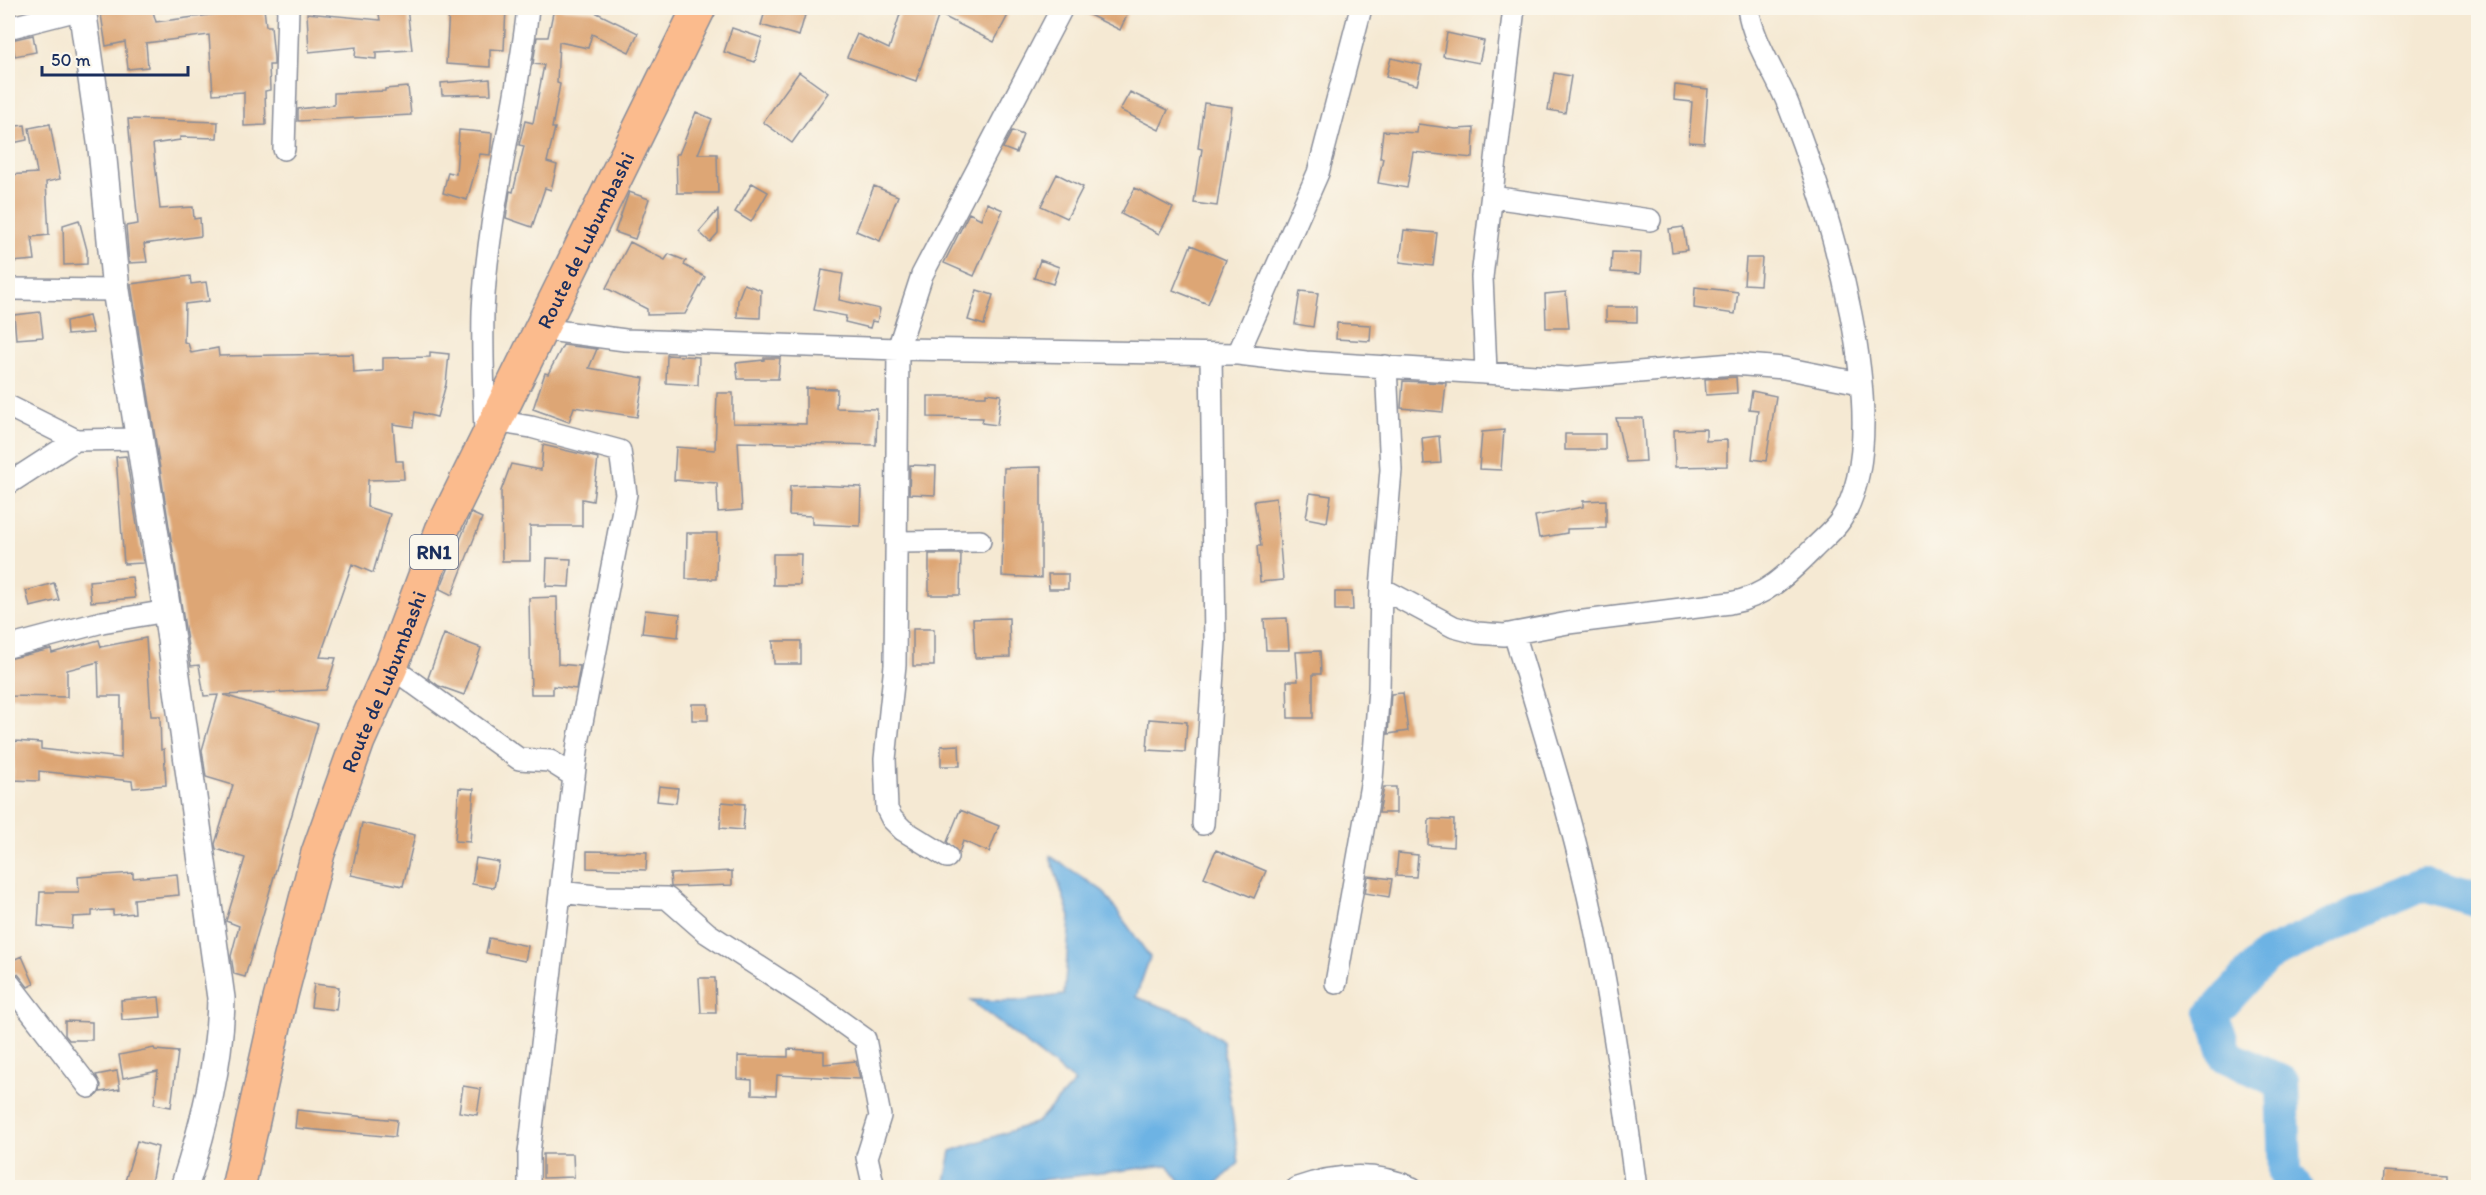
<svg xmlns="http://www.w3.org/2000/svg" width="2486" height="1195" viewBox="0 0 2486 1195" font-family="Itim,sans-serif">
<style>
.water{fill:#6db3e4;stroke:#4471a1;stroke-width:1.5}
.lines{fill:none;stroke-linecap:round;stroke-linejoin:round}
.river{stroke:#6db3e4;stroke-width:34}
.building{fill:#dda674}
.minor-casing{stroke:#888c98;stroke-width:24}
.tertiary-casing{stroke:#888c98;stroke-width:30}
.trunk-casing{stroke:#888c98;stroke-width:36}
.minor{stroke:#fff;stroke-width:21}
.tertiary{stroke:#fff;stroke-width:27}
.trunk{stroke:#fbbb8d;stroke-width:33}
.labels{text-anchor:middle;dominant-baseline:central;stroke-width:5;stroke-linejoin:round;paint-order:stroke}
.shield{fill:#fbf7ec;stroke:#5e6b89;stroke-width:1.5}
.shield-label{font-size:20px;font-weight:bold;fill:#1b2f5e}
.street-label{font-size:21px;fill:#1b2f5e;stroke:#fbf7ec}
</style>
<rect width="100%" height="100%" fill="#fbf7ec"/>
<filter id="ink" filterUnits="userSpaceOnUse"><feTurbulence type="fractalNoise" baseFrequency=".0167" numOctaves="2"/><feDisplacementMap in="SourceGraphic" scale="12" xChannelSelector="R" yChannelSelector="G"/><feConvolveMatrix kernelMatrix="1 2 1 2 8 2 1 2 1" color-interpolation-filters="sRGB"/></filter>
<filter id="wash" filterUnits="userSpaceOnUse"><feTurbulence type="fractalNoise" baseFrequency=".008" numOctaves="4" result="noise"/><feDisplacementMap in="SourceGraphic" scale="24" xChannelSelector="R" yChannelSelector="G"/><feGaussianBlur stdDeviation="1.35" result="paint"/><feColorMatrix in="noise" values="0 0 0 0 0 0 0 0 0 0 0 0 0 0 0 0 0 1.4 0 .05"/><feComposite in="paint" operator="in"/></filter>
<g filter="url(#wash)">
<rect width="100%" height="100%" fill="#f5e9d3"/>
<!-- water -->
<path class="water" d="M1050,856L1103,891L1150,957L1136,997L1187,1016L1222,1041L1239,1163L1213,1187H1185L1168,1165L981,1187H944L951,1151L1037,1122L1075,1082L970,1000L1014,1001L1064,995L1070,917Z"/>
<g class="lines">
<!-- river -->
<path class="river" d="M2297,1188L2285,1173L2282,1082L2226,1056L2213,1014L2266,956L2423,884L2478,900"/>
</g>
<g id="blocks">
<!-- building -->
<path class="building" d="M100,8H152L156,22L264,8L266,26H271L274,58V65H269L270,90L265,91L266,125L244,126V92L213,94L209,35L146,43L148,67L128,69L125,42L106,46Z
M378,8H407L412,50L376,52V59L355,57L356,47L309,52L307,13L380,20Z
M449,8H506L504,50L490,49V67L446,64Z
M554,8L593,11L638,33L629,52L592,34L588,48L559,42L557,83L560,84L552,128H555L547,162L557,165L551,190L545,188L532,227L506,218L510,191L513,192L524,146L519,145L525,121L533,123L544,65L533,64L537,37H548Z
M766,8H807L799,36L761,25Z
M902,8H994L1008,15L994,42L939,14L916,81L847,57L857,34L889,49Z
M1075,8H1130L1120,30Z
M732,28L762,38L755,62L724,52Z
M1447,33L1484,41L1479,63L1443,56Z
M33,35L36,52L15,56L11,40Z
M1391,58L1422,65L1417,85L1386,77Z
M799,72L828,93L792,143L763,122Z
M1554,73L1571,76L1565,113L1548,110Z
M490,79L491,94L442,95L441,83Z
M1675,85L1708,89L1704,143L1689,142L1692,102L1674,100Z
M408,87L411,115L298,121V109L334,105V93L385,91V89Z
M1130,92L1168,110L1159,130L1120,110Z
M1204,103L1232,107L1217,206L1194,203L1202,149L1198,148Z
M696,112L712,119L698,154H717L718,193H677L676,154H679Z
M128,119L218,122L217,138L180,137V140L153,144L160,209L193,207L194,219L200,218L201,236L144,244L147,262L129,263L126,226L138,224Z
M50,124L60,179L46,182L49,235L32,237L35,260L11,262L8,175L37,173L29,128Z
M1418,124L1456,129L1474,128L1473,158L1413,152L1407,188L1378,183L1383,158H1380L1383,131L1417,133Z
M25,125L27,140L8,144V127Z
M459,130L492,133L490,155L480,154L467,200L443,193L448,172L456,174Z
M1012,131L1023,135L1016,153L1003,148Z
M1057,174L1083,187L1067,218L1041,206Z
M752,183L768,192L751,222L735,212Z
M874,186L898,196L880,241L856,231Z
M1135,188L1173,208L1159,234L1121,214Z
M629,192L649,199L635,239L615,232Z
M987,203L1003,210L974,276L944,263L969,213L981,219Z
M718,210V233L710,242L699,232Z
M79,220L87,250V264L64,265L63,225Z
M1683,227L1687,250L1672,252L1669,229Z
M1404,230L1437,233L1433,266L1400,262Z
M630,242L665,260L669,254L686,261L684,265L705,277L685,314L647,315V309L606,288Z
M1191,245L1226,260L1208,304L1173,290Z
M1612,252L1641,253L1640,274L1611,272Z
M1746,258H1762L1760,285L1744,284Z
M1040,260L1059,267L1053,284L1034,278Z
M822,270L843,274L839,300L880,309L877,322L872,321L870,328L845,322L846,316L814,310Z
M190,276L191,284L206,282L209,301L185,304L184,342L188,343L191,353L218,348L219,356L353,354L354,373L383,371V358L430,357V352L449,354L446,384L437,417L415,412L413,427L393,424L396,461H403L404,479L368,480L367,507L390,514L373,573L352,564L320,657L336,658L326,690L224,695L318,724L245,977L234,974L231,956L239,926L226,921L245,858L216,849L215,844L233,785L206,777L202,750L218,695L204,696L199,665L191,666L131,284Z
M744,284L761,290L760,318L737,317L738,300Z
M1695,287L1738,292L1735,314L1694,308Z
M977,290L993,295L984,325L968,320Z
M1300,291L1318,293L1313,327L1295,324Z
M1566,292L1569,328H1546L1545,294Z
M1606,307H1637V322L1606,321Z
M40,312L43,337L16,339L14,315Z
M89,316L93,333L67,335L66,321Z
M1337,323L1371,325L1370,341L1336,339Z
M563,345L597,349L589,368L644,378L637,417L574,407L569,422L533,409L545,373L548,374Z
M667,355L699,357L698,385L666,383Z
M764,358H780L778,379H738L736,363L764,360Z
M1736,377L1737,393L1706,395L1705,379Z
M1403,381L1446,383L1443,412L1401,408Z
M806,388L837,389L836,408L877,409L876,445L738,442L742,510L718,512L717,483L674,480L676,447L715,450L717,393H733V423L806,424Z
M1752,391L1776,396L1766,461L1752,459L1758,410L1749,409Z
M986,393L1001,395L997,425L982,423L983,418L928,417V396H986Z
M1616,418H1643L1646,461L1626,462Z
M1706,429V441L1727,440V466L1675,467L1674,430Z
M1504,430L1501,470L1479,469L1482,432Z
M1565,434H1605V450H1565Z
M1439,436L1441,463L1424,464L1422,438Z
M543,445L598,458L593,501L582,499V526H530V561H502L501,491L511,464L541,470Z
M126,456L143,563L124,564L116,457Z
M910,465L936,466L935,495L909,494Z
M1041,467V578L1002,576L1004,468Z
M813,485L861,487L860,526L812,524V516L789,515L790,486Z
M1310,493L1331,496L1327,522L1306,518Z
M1276,498L1283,580L1260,582L1257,546H1261L1254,501Z
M1606,500V528L1567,529V533L1539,538L1535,516L1583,507V501Z
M471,513L482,518L452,595L440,589Z
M687,533H717L716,579H686Z
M773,554H801L800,585H773Z
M929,554H961L960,595H929Z
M547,558L571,559L569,587L546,586Z
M1048,574H1068V589H1049Z
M132,577L135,598L91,602L89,581Z
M54,583L59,600L30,607L26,591Z
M1335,592H1352L1353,610H1335Z
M557,597L558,664L580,666L576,689L553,686V694H531L529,598Z
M645,610L680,614L678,637L642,633Z
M1009,618L1010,657L975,658L973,619Z
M1287,618L1289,650H1266L1264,619Z
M913,629H934V666H913Z
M444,634L481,648L464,695L439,686L428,678Z
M146,638L151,716H160L161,750L164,749L166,785L133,788L132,781L39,771V781L13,780L15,741L41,743V749L121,758V696H99L98,662L67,670V697L8,696V659L51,649L52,653L99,640L101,647Z
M773,641H801V664H774Z
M1320,651L1321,674H1313V718H1288L1287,681H1298L1296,652Z
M1403,693L1408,731L1388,734L1391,694Z
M692,704H708V720H692Z
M1149,719L1187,722L1185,752L1147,750Z
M959,745L960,766H941V746Z
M659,786L678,788L676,803L657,801Z
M1384,787H1396V813H1379Z
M459,788L474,789L470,842L455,841Z
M722,802L745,804L743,830L720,828Z
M960,810L999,826L989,852L963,841L959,853L947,842Z
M1429,819L1454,820L1453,847L1428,845Z
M362,823L415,835L403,886L351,875Z
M1216,850L1266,871L1254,898L1204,877Z
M587,851L647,852L646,870L587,868Z
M1398,853L1418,855L1416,877L1396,876Z
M476,858L499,862L494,888L472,884Z
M732,871V885L671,887L670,874Z
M133,873V878L177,874L179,895L134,899L135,913L113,915V910L92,911V916L73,917L72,929L38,926L40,892H79L78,877Z
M1368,876L1392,879L1389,897L1365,893Z
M489,938L528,946L525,961L486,953Z
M22,956L34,984L28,987L18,974L8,969V962Z
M699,978H715L716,1013H701Z
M314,984L339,987L336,1010L311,1007Z
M159,997L161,1017L122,1020L121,1000Z
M65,1021L92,1022V1040H69L65,1035Z
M154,1048L155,1050L178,1052L171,1107L154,1104L158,1071L123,1078L119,1055Z
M788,1049L824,1051V1064L856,1061L860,1079L777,1075L776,1095L752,1094V1080L738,1079V1056L788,1057Z
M117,1071L120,1089L100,1092L101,1085L96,1075Z
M463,1086L481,1089L477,1115L459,1112Z
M297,1110L397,1120L395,1137L295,1128Z
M137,1141L158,1147L150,1188H123Z
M543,1154H573L574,1177L543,1178Z
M2383,1171L2447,1175V1188H2382Z"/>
</g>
</g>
<g filter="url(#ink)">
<use href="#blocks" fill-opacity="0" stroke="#888c98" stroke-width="1.5"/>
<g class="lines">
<defs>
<path id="minor" d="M8,28L82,9
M284,149L288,8
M1492,197L1650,220
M8,289L116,290
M541,329L625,340L898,349L1238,354L1306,362L1568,378L1733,364L1784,368L1860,383
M1238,354L1318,173L1361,8
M1486,371L1482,277L1514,8
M8,406L76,440
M495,421L531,427L620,451L626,494L578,743L529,1153V1188
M485,435C484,394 482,353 483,311C488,209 517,109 528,8
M8,484L76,440L140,439
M897,542L980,541
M1381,588L1454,627L1477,633L1504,635L1568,623L1730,603C1766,597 1789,573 1815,547C1823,539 1834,530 1840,521C1901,429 1825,199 1788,104C1775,72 1753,42 1748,8
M1514,633C1542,726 1572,819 1592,914C1611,1004 1624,1096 1636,1188
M8,647L102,622L167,611
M391,667L519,759L550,761L574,776
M1203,824L1215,642L1211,354
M947,857L903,830L892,819L887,809L885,759L895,665L898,349L922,275L1062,8
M560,892L604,897L667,898L707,933L815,1003L865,1039L880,1116L867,1157L874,1188
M8,982L89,1087
M1336,983L1372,779L1379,689L1381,588L1391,470L1386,366
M1297,1188C1334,1175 1375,1171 1412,1188"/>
<path id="tertiary" d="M82,8L102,149L116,290L167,611L221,998C220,1063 204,1126 184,1188"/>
<g id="trunk">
<path id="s1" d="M238,1188L280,999L318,853L358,741L391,667L442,530L699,8"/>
</g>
</defs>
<!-- minor casing -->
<use href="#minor" class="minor-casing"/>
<!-- tertiary casing -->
<use href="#tertiary" class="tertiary-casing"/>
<!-- trunk casing -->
<use href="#trunk" class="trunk-casing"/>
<!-- minor -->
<use href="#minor" class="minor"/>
<!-- tertiary -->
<use href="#tertiary" class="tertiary"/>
<!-- trunk -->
<use href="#trunk" class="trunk"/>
</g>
</g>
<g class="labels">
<!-- shield labels -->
<rect class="shield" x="410" y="535" width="48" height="34" rx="4.5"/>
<g class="shield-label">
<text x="434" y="552">RN1</text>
</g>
<!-- street labels -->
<g class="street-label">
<text stroke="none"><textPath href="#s1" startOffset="1014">Route de Lubumbashi</textPath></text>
<text stroke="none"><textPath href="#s1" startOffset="528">Route de Lubumbashi</textPath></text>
</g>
</g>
<!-- margin -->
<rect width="2486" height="1195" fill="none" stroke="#fbf7ec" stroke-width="30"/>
<!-- scale -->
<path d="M42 66v9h146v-9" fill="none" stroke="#1b2f5e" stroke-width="3"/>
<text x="51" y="66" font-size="18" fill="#1b2f5e" stroke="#fbf7ec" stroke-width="4.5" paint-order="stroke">50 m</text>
</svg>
